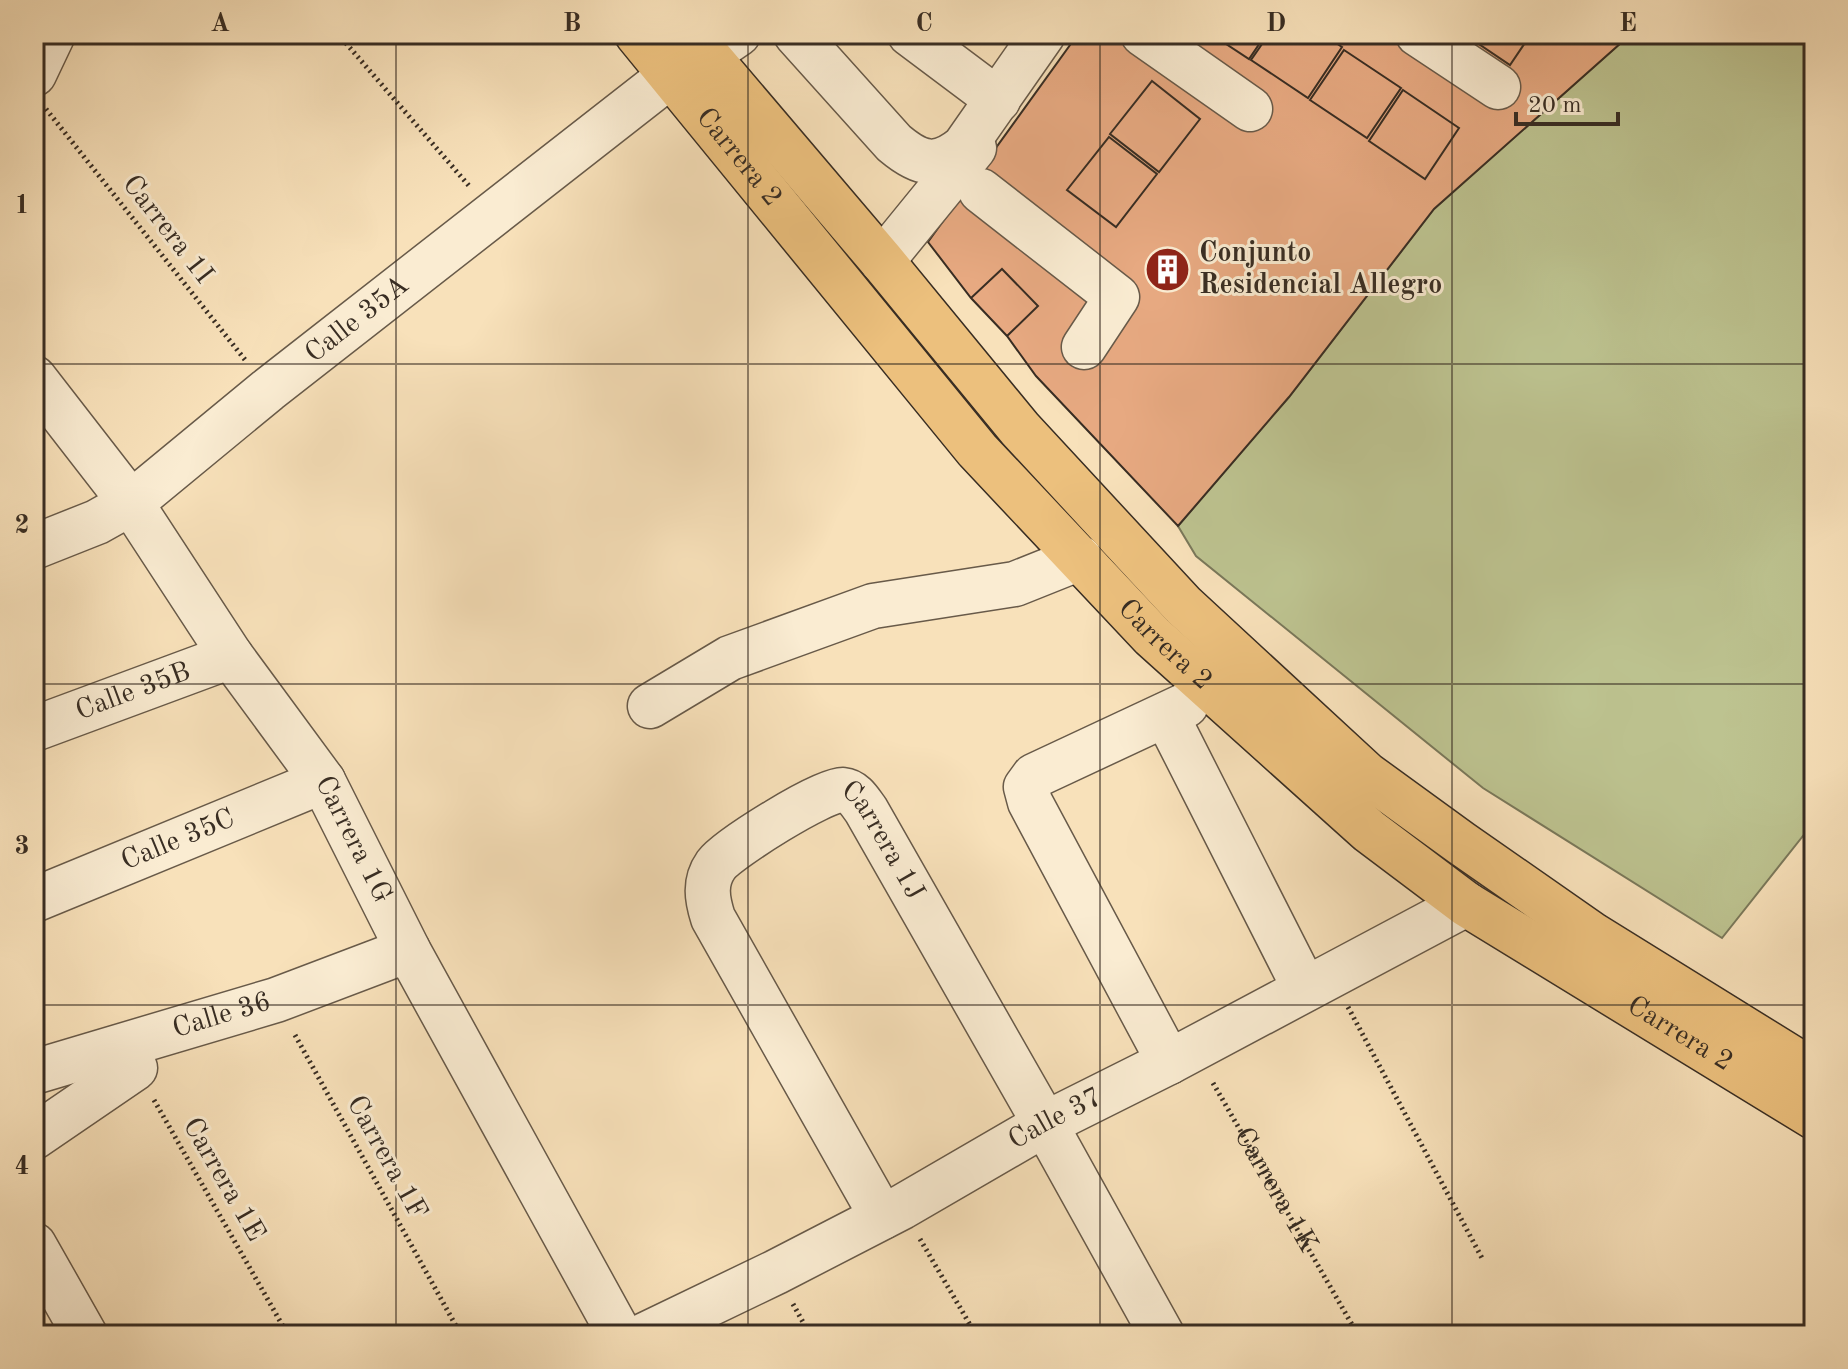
<svg xmlns="http://www.w3.org/2000/svg" width="1848" height="1369" viewBox="0 0 1848 1369" font-family="'Old Standard TT',serif">
<style>
.green{fill:#bdc390;stroke:#7a785a;stroke-width:2}
.building{fill:#e7a981;stroke:#382d23;stroke-width:2}
.lines{fill:none;stroke-linecap:round;stroke-linejoin:round}
.minor-casing{stroke:#685a49;stroke-width:47}
.major-casing{stroke:#382d23;stroke-width:47}
.path{stroke:#382d23;stroke-width:5;stroke-dasharray:2 4;stroke-linecap:butt}
.minor{stroke:#faecd2;stroke-width:44}
.major{stroke:#ecc07d;stroke-width:44}
.grid{fill:none;stroke:#382d23;stroke-width:2;stroke-opacity:0.55}
.labels{text-anchor:middle;dominant-baseline:central;stroke-width:6;stroke-linejoin:round;paint-order:stroke}
.street-label{font-size:28px;fill:#382d23;stroke:#faecd2}
.poi-label{font-size:28px;font-weight:bold;fill:#382d23;stroke:#faecd2;text-anchor:start}
.neatline{fill:none;stroke:#382d23;stroke-width:3}
.grid-label{font-size:26px;text-anchor:middle;font-weight:bold;fill:#382d23}
</style>
<rect width="100%" height="100%" fill="#f8e1ba"/>
<filter id="stains"><feTurbulence type="fractalNoise" baseFrequency=".0025" numOctaves="4"/><feColorMatrix values="0 0 0 0 .2 0 0 0 0 .09 0 0 0 0 .02 0 0 0 .5 -.17"/></filter>
<radialGradient id="worn" r=".72"><stop offset=".6" stop-color="#630" stop-opacity="0"/><stop offset="1" stop-color="#630" stop-opacity=".3"/></radialGradient>
<!-- green -->
<path class="green" d="M1631,34H1814V822L1722,938L1483,788L1196,556L1178,526L1289,397L1434,209Z"/>
<!-- building -->
<path class="building" d="M1078,34H1631L1434,209L1289,397L1178,526L1036,376L1007,336L971,298L928,242Z
M1211,34H1266L1249,59Z
M1269,34H1322L1342,47L1308,98L1251,60Z
M1464,34H1531L1510,65Z
M1344,50L1401,88L1367,138L1310,100Z
M1152,81L1200,119L1159,172L1110,134Z
M1403,90L1459,128L1425,179L1369,141Z
M1109,137L1157,174L1116,227L1067,190Z
M1002,269L1038,306L1007,336L971,298Z"/>
<g class="lines">
<defs>
<g id="minor">
<path d="M796,34L894,143C920,165 937,169 964,147L1043,34"/>
<path d="M910,34L998,100"/>
<path d="M1143,34L1250,109"/>
<path d="M1418,34L1498,87"/>
<path d="M709,54L738,34"/>
<path d="M34,74L53,34"/>
<path d="M981,191L1117,297L1084,347"/>
<path d="M882,261L974,148"/>
<path id="s2" d="M34,378L131,503L231,656L323,781L408,950L620,1335"/>
<path id="s3" d="M34,547L97,522L131,503L268,390L671,75"/>
<path d="M650,706L730,658L873,606L1015,584L1080,558"/>
<path d="M1166,715L1305,989"/>
<path id="s4" d="M34,729L231,656"/>
<path id="s5" d="M34,900L323,781"/>
<path d="M1169,1062L1030,802L1026,787L1034,776L1186,705"/>
<path id="s6" d="M34,1072L276,1000L408,950"/>
<path d="M34,1137L135,1068"/>
<path id="s7" d="M882,1217L713,918C707,899 704,882 716,865C728,849 825,788 843,790C854,791 860,802 866,810L1045,1124L1162,1335"/>
<path d="M34,1245L85,1335"/>
<path id="s8" d="M645,1335L776,1272L902,1207L1045,1124L1169,1062L1466,904"/>
</g>
<g id="major">
<path id="s9" d="M637,34L977,450L1152,636L1369,831L1466,904L1814,1117"/>
<path d="M689,34L882,261L1020,429L1183,605L1366,774L1461,843L1593,935L1814,1072"/>
</g>
</defs>
<!-- minor casing -->
<use href="#minor" class="minor-casing"/>
<!-- major casing -->
<use href="#major" class="major-casing"/>
<!-- path -->
<g class="path">
<path d="M338,34L470,187"/>
<path d="M46,109L246,361"/>
<path d="M1348,1007L1483,1260"/>
<path d="M295,1035L461,1335"/>
<path id="s1" d="M1213,1083L1358,1335"/>
<path d="M154,1100L288,1335"/>
<path d="M920,1239L976,1335"/>
<path d="M793,1304L810,1335"/>
</g>
<!-- minor -->
<use href="#minor" class="minor"/>
<!-- major -->
<use href="#major" class="major"/>
</g>
<!-- grid -->
<path class="grid" d="M396,34V1335M748,34V1335M1100,34V1335M1452,34V1335M34,364H1814M34,684H1814M34,1005H1814"/>
<!-- icons -->
<defs>
<symbol id="building-disc" viewBox="-11 -11 22 22"><circle r="9.5" fill="#8f2418" stroke="#faecd2"/><path d="M-4-6H4V6H1V3H-1V6H-4ZM-2.5-4.3h1.7v1.8h-1.7ZM.8-4.3h1.7v1.8H.8ZM-2.5-1h1.7V.8h-1.7ZM.8-1h1.7V.8H.8Z" fill="#fff"/></symbol>
</defs>
<g fill-rule="evenodd">
<use href="#building-disc" x="1142" y="244" width="51" height="51"/>
</g>
<g class="labels">
<!-- street labels -->
<g class="street-label">
<text stroke="none"><textPath href="#s9" startOffset="160">Carrera 2</textPath></text>
<text transform="translate(167 230) rotate(52)">Carrera 1I</text>
<text stroke="none"><textPath href="#s3" startOffset="398">Calle 35A</textPath></text>
<text stroke="none"><textPath href="#s9" startOffset="808">Carrera 2</textPath></text>
<text stroke="none"><textPath href="#s4" startOffset="106">Calle 35B</textPath></text>
<text stroke="none"><textPath href="#s5" startOffset="156">Calle 35C</textPath></text>
<text stroke="none"><textPath href="#s2" startOffset="562">Carrera 1G</textPath></text>
<text stroke="none"><textPath href="#s7" startOffset="614">Carrera 1J</textPath></text>
<text stroke="none"><textPath href="#s6" startOffset="196">Calle 36</textPath></text>
<text stroke="none"><textPath href="#s9" startOffset="1456">Carrera 2</textPath></text>
<text stroke="none"><textPath href="#s8" startOffset="464">Calle 37</textPath></text>
<text transform="translate(386 1158) rotate(61)">Carrera 1F</text>
<text transform="translate(223 1180) rotate(60)">Carrera 1E</text>
<text stroke="none"><textPath href="#s1" startOffset="124">Carrera 1K</textPath></text>
</g>
<!-- poi labels -->
<g class="poi-label">
<text x="1199" y="254">Conjunto<tspan x="1199" dy="32">Residencial Allegro</tspan></text>
</g>
</g>
<!-- margin -->
<rect width="1848" height="1369" fill="none" stroke="#f8e1ba" stroke-width="88"/>
<!-- scale -->
<path d="M1516 112v12h102v-12" fill="none" stroke="#382d23" stroke-width="4"/>
<text x="1528" y="112" font-size="24" fill="#382d23" stroke="#faecd2" stroke-width="6" paint-order="stroke">20 m</text>
<rect x="44" y="44" width="1760" height="1281" class="neatline"/>
<g class="grid-label">
<text x="220" y="31">A</text>
<text x="572" y="31">B</text>
<text x="924" y="31">C</text>
<text x="1276" y="31">D</text>
<text x="1628" y="31">E</text>
<text x="22" y="213">1</text>
<text x="22" y="533">2</text>
<text x="22" y="854">3</text>
<text x="22" y="1174">4</text>
</g>
<rect width="100%" height="100%" filter="url(#stains)"/>
<rect width="100%" height="100%" fill="url(#worn)"/>
</svg>
